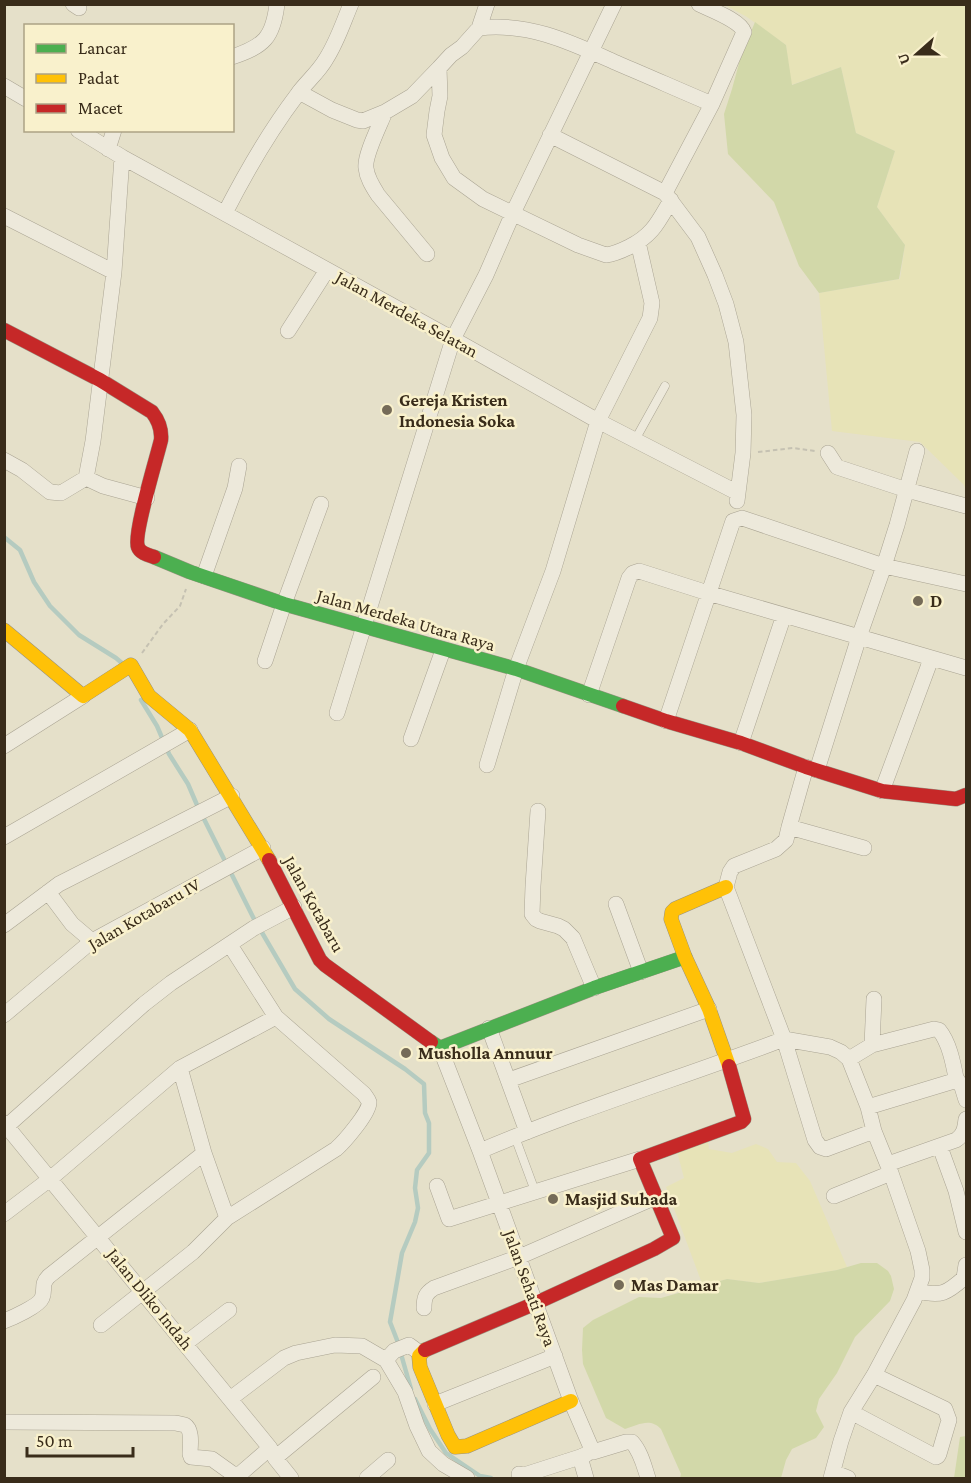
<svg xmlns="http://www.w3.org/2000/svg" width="971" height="1483" viewBox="0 0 971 1483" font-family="'Crimson Pro',serif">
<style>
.farmland{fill:#e7e3b7}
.green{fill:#d2d8a9}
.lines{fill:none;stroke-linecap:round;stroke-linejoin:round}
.stream{stroke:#b5cbc0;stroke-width:4.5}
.lane-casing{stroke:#aaa493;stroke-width:9}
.street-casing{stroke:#aaa493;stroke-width:16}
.fast-casing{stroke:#999382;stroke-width:15}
.slow-casing{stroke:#999382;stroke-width:15}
.jam-casing{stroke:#999382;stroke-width:15}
.path{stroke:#c5c1b2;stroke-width:2;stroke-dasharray:4.5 3;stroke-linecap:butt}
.lane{stroke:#ede9db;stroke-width:8}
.street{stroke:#ede9db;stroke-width:15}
.fast{stroke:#4caf50;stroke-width:14}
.slow{stroke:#ffc107;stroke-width:14}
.jam{stroke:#c62828;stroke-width:14}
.poi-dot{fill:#756b57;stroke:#f9f1cc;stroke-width:2}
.labels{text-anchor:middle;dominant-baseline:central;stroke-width:5;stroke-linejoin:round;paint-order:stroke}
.street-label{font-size:18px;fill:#392c1a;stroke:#f9f1cc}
.poi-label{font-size:18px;font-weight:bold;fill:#392c1a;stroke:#f9f1cc;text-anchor:start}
</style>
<rect width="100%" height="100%" fill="#e5e0c9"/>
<!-- farmland -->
<path class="farmland" d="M725,5H966V491L964,485L920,442L832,431L819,293L900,279L905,245L877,207L895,151L856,133L841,67L791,85L786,45L747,17Z
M708,1141L709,1149L732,1153L756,1144L768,1149L777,1162L796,1163L810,1181L847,1267L837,1270L759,1283L727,1279L703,1286L666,1187L684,1178L677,1151Z"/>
<!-- green -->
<path class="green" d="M755,22L786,45L792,85L841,67L856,133L895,151L877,207L905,245L899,279L819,293L799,266L774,202L728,154L724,114L732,89L741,56Z
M861,1263H877L888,1271L891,1276L894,1289L890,1301L855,1337L837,1373L819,1399L816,1411L824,1427L816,1438L792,1449L786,1460L781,1478H680L681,1474L661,1429C650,1417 638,1425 625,1429L606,1418L583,1364L582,1350L583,1328L593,1320L639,1297L661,1298L727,1279L759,1283L837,1270Z
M966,1436V1478H954L960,1437Z"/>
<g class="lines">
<!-- stream -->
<path class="stream" d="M4,537L20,550L34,582L50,606L79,635L116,658L123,664
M141,700L157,726L169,754L188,784L197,805L254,919L295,989L329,1019L405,1069L424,1084L425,1113L429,1123V1153L417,1170L415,1188L418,1208L415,1222L402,1253L390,1322L397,1340L411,1389
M415,1399L430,1429L446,1453L480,1476L491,1478"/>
<defs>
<path id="lane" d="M635,440L665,386
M515,1137L535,1191"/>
<path id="street" d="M73,4L79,8
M479,28L487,4
M232,57C264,46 273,38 277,4
M4,86L26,99
M299,92L332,110L357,120L363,121L385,112L412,96L439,68
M385,112C380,125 364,156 366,168C367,178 373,187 378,195L427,254
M78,130L122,157L453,339L598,421L738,493
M550,135L665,193L698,237L715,275L726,304L736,342L744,415L743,453L737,501
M108,149L114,130
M665,193L712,104L744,32C740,20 711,10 699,4
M671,200C658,222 653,235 629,247C621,251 614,254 606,255L578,245L483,199L454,178L442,158L434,135L437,111L440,96L439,68L451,55L462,47L479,28C531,22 574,44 619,64C650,77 681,91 712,104
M225,213C246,172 269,132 297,95C306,82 318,73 326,59C337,42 343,23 351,4
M4,216L114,272
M288,331L327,270
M828,453L837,467L907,490L966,506
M4,460L22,470L50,492L61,493L86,478L103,486L147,498
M86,478L93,441L114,272L122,157
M204,576L235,488L239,466
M265,661L284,604L321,504
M589,695L629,578L633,573L639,571L708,593L966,668
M337,713L453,339L486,275L513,213L614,4
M666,721L733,521L742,518L884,566L897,525L917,451
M411,739L443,650
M741,743L784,615
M4,746L83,696
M487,765L516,669L553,571L598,421L650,318L652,303L638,242
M806,767L789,827L786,840L776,849L734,866L730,872L726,887L784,1039L830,1047L841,1052L849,1059L868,1107L874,1131L891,1173L918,1251L922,1270V1278L914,1300L874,1375L851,1412L841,1441L831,1478
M817,770L859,637L884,566L966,584
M882,791L931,659
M538,811L533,886L532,914L536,919L540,921L558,926L564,929L573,938L594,988
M789,827L864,848
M4,837L190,730
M48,892L72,924L92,941
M616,904L641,972
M4,925L59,884L232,796
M4,1015L92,941L263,848
M489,1028L527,1132
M872,1045L874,999
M440,1048L480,1151L571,1401L593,1452L626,1442H632C641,1452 644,1466 648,1478
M849,1059L872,1045L934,1029L939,1030C949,1042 953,1062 956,1078L954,1081L868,1107
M180,1068L204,1153L227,1218
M956,1078L962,1087L966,1100
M509,1080L709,1009
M4,1123L270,1448L275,1458L291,1478
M7,1126L144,1004L171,983L254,928L294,907
M940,1147L956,1191L966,1232
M480,1151C579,1109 683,1077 784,1039L815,1140L820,1147L826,1149L874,1131
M888,1164L956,1140C964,1135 965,1128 966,1119
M437,1186L449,1219L640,1159
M834,1196L891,1173
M4,1214L50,1179L180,1068L276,1017
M918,1291C941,1297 947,1293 964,1278L966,1265
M424,1308C424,1297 426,1293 434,1288L519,1257L656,1197
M4,1321C12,1318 39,1306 42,1298C46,1289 40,1285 49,1276L204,1153
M101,1325L193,1252L227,1218L336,1149C344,1142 370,1112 369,1102C368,1099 366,1097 364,1094L276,1017L230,945
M186,1343L229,1310
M386,1360L394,1351L409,1345L420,1353
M230,1399L284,1358L296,1353L335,1345L362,1346L386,1360L405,1392L417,1426L429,1451L443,1464L467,1478
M435,1404L555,1356
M851,1412L936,1457L938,1456L939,1454L949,1420L945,1409L874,1375
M4,1422L175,1423C176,1423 185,1425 185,1425C193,1430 190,1447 190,1454L191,1457L212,1459L233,1474H240L270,1448
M275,1458L373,1377
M833,1472L848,1478
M519,1474L524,1475L580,1457
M367,1478L388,1460
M586,1478L580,1457L587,1454"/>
<path id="fast" d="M154,557L190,572L284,604L516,669L623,706
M431,1042L440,1048L594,988L685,957"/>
<path id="slow" d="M4,630L83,696L131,665L149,696L190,730L269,860
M726,887L675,909L672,912L671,919L685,957L709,1009L729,1066
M425,1350L419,1356L420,1367L448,1435L455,1447L467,1446L571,1401"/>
<path id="jam" d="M4,330L100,380L152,412C159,421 162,429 161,440C157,457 133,535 138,547C140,553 148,555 154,557
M623,706L666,721L741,743L806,767L882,791L956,799L966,795
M269,860L320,960L325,965L431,1042
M425,1350L536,1303L654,1249L673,1238L640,1159L741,1122L744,1119L729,1066"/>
</defs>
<!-- lane casing -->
<use href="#lane" class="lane-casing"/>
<!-- street casing -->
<use href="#street" class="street-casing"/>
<!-- fast casing -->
<use href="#fast" class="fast-casing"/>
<!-- slow casing -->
<use href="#slow" class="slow-casing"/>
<!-- jam casing -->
<use href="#jam" class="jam-casing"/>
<!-- path -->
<path class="path" d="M758,452L793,448L815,451
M142,653L163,624L180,606L186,589"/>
<!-- lane -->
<use href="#lane" class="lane"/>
<!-- street -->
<use href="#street" class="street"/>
<!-- fast -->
<use href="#fast" class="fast"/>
<!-- slow -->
<use href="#slow" class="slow"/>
<!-- jam -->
<use href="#jam" class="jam"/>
</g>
<!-- markers -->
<g class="poi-dot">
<circle cx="387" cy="410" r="6"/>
<circle cx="918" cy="601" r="6"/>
<circle cx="406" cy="1053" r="6"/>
<circle cx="553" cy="1199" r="6"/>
<circle cx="619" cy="1285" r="6"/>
</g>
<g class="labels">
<!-- street labels -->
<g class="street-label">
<text transform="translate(407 314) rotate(29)">Jalan Merdeka Selatan</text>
<text transform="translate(406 620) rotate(16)">Jalan Merdeka Utara Raya</text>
<text transform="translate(314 904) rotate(61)">Jalan Kotabaru</text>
<text transform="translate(144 914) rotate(-30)">Jalan Kotabaru IV</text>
<text transform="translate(530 1288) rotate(70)">Jalan Sehati Raya</text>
<text transform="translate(150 1299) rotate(51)">Jalan Dliko Indah</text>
</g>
<!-- poi labels -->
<g class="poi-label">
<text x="399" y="400">Gereja Kristen<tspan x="399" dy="21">Indonesia Soka</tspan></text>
<text x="930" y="601">D</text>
<text x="418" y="1053">Musholla Annuur</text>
<text x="565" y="1199">Masjid Suhada</text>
<text x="631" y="1285">Mas Damar</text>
</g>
</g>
<!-- border -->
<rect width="971" height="1483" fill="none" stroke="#392c1a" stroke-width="12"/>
<!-- legend -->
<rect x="24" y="24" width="210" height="108" fill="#f9f1cc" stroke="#aca285" stroke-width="1.5"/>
<rect x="36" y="44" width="30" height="9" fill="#4caf50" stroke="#aca285" stroke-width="1.5"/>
<text x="78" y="54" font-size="18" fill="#392c1a">Lancar</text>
<rect x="36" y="74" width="30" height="9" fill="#ffc107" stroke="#aca285" stroke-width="1.5"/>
<text x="78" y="84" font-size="18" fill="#392c1a">Padat</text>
<rect x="36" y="104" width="30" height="9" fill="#c62828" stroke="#aca285" stroke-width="1.5"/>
<text x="78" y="114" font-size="18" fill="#392c1a">Macet</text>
<!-- north arrow -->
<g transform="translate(917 54) rotate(249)" stroke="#f9f1cc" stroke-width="4.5" paint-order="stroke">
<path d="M0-4.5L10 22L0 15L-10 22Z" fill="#392c1a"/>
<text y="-9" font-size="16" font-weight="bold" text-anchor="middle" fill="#392c1a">U</text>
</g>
<!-- scale -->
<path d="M27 1447v9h106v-9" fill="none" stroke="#392c1a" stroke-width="3"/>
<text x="36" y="1447" font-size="18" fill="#392c1a" stroke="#f9f1cc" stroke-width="4.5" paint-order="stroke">50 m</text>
</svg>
